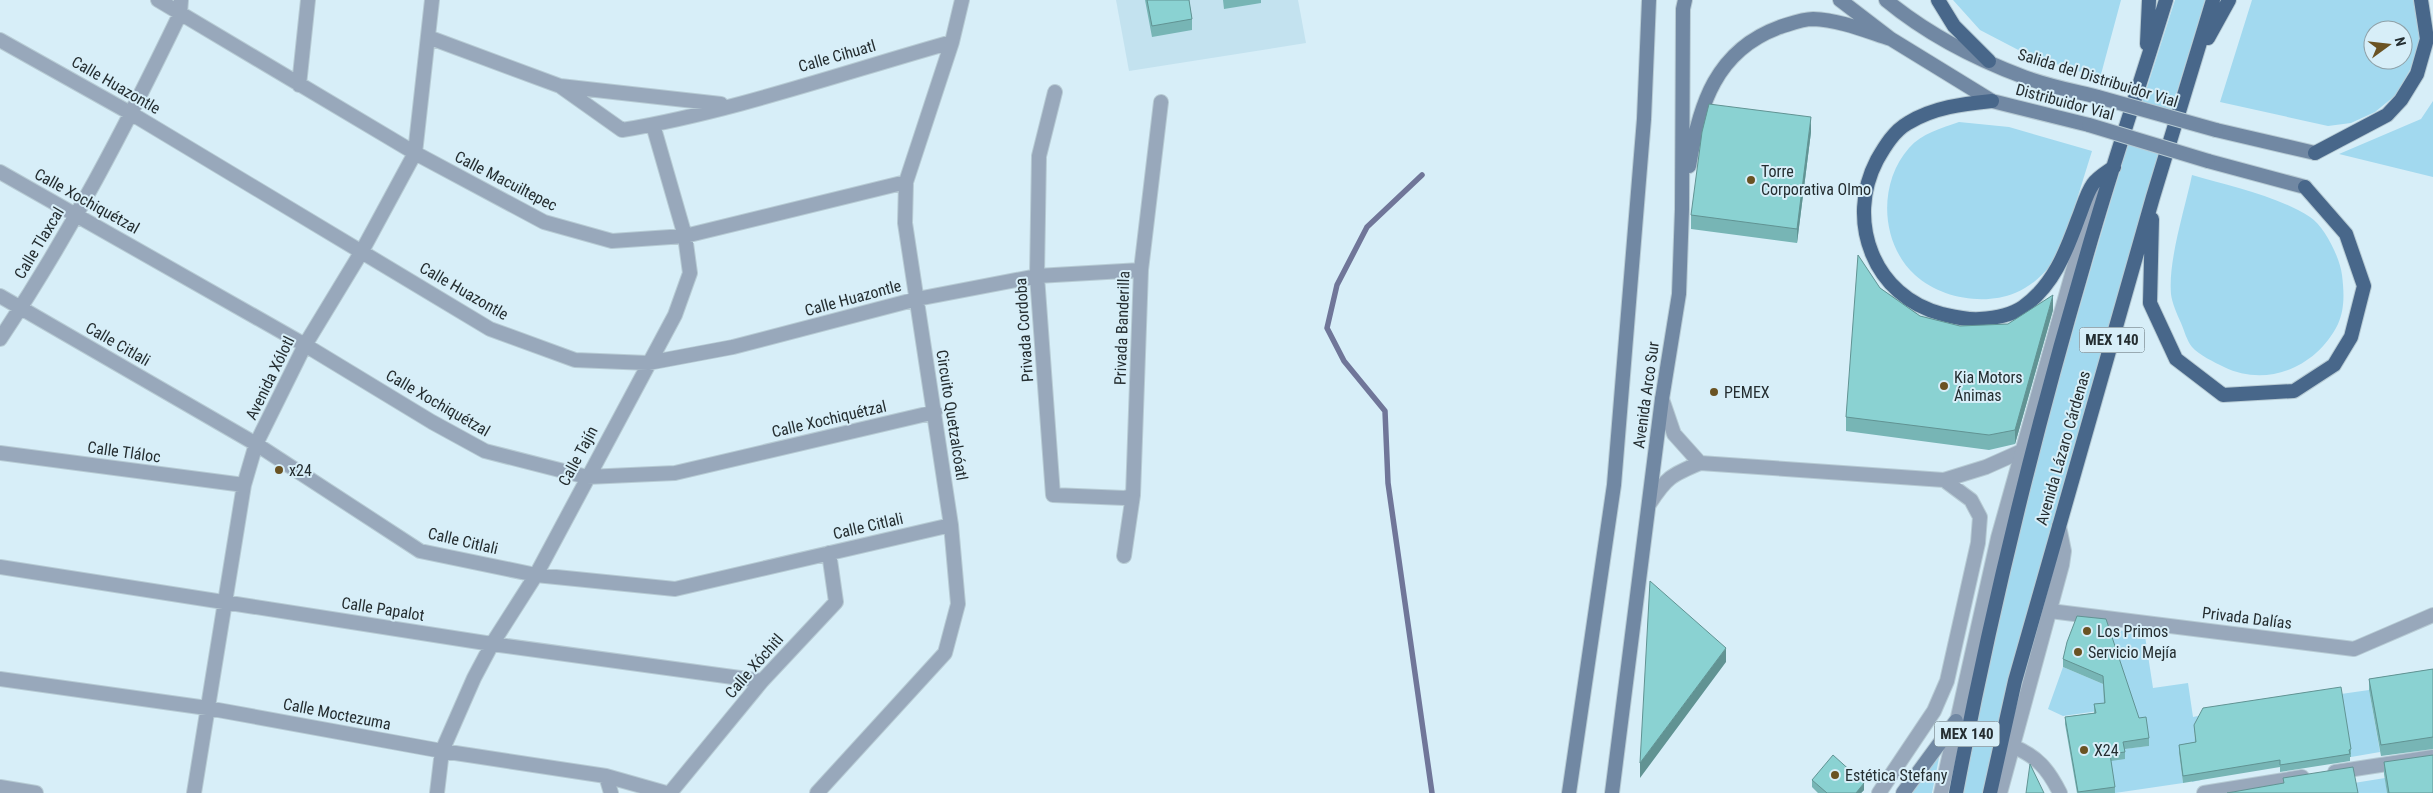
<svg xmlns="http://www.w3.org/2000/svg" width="2433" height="793" viewBox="0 0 2433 793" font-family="'Roboto Condensed',sans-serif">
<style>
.built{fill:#c3e2ef}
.green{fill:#a2d9ef;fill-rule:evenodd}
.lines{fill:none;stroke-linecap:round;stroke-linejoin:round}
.stream{stroke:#707699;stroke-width:5.5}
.minor-casing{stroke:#b7cbd4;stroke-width:16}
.tertiary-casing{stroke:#b7cbd4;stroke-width:16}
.secondary-casing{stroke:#b7cbd4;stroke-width:16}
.trunk-casing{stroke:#b7cbd4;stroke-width:16}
.minor{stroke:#98a8bb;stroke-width:14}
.tertiary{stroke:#98a8bb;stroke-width:14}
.secondary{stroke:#7188a3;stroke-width:14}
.trunk{stroke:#48678a;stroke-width:14}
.secondary-bridge-casing{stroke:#b7cbd4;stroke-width:16;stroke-linecap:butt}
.secondary-bridge{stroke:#7188a3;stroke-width:14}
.wall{fill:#77b5b5}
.shaded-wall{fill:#619393}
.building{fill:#8ad2d2;stroke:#619393}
.poi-dot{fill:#6a5323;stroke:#d7eef8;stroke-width:2}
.labels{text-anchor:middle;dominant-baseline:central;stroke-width:4;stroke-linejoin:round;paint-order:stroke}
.shield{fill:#d7eef8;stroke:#5a676c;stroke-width:1}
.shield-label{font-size:15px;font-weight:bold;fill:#242d30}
.street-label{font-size:16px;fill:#242d30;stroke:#d7eef8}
.poi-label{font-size:16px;fill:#242d30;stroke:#d7eef8;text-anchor:start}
</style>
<rect width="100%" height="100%" fill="#d7eef8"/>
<!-- built -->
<path class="built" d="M1116,0H1298L1306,43L1129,71Z"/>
<!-- green -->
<path class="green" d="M1953,0H2121L2100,78L2028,55L1980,30Z
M2175,0H2205L2171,111L2142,103Z
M2252,0H2415L2421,22L2420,51L2397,94L2375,112L2351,123L2328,126L2220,102ZM2373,30H2403V60H2373Z
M2433,101V177L2339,154L2421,119Z
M1959,122L2009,127L2092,151C2084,177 2076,202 2068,228C2065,236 2063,249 2058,256C2047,271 2033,286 2015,293C1984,306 1940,298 1915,275C1880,243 1878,183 1909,148C1922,133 1942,128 1959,122Z
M2128,144L2161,155L2042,605L2013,739L1996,793H1955C2003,575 2063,358 2128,144Z
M2192,175C2229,186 2278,196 2310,217C2325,227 2340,258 2342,275C2344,291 2345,309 2338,324C2317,367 2267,388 2224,367C2214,362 2199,355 2192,347C2187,341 2184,330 2181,323C2177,314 2172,303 2171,294C2168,260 2185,209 2192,175Z
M2106,627L2145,636L2153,688L2188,683L2193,717L2203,715L2194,733L2201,780L2192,782L2188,751L2179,753L2183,783L2115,793L2110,761L2123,749L2149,746L2139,725Z
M2063,667L2103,684L2105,710L2063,716L2048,709Z
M2369,690L2380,752L2351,757L2341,694Z
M1940,753L1932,793H1902Z
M2385,778L2387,793H2356L2354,783Z"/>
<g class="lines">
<!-- stream -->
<path class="stream" d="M1422,175L1367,227L1337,285L1327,328L1344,361L1385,411L1388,483L1432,793"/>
<defs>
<path id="minor" d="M158,0L415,153L544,222L612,241L685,236L906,182
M428,37L560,86L721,104
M0,40L132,114L490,329L575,360L648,363L733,347L917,299L1037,276L1141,270
M299,85L308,0
M560,86L622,130C731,112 845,72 952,42
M1055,92L1039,156L1037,276L1053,495L1125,498L1133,495
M0,172L305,345L432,422L485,451L587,477L675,473L935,412
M0,296L256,444L420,551L536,575L675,589L951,525
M0,339C69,236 126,126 180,14L181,0
M1662,399L1674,434L1700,463
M0,453L244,485
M1650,503C1666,478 1671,475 1700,463L1944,480L1986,467L2022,451
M1124,556L1133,495L1141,270L1161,102
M0,567L492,644L762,681
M2050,611L2354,649L2433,615
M0,679L207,708L442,751L606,776L666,793
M2335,772L2433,757
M606,776L611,793
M0,787L36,793
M194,793L244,485L256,444L305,345L362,251L415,153L432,0
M437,793L442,751L474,678L492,644L536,575L675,315L690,273L685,236L653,125
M670,793L762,681L836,602L829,553
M817,793L945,653L958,604L951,525L905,223L906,182L952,42L962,0
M1879,793L1934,711L1947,681L1978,543L1980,517L1971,500L1944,480
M2204,793L2302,777"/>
<path id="tertiary" d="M2012,746C2037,756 2048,769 2060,793
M1941,793L1998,538L2095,192
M2000,793L2062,565L2064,551L2059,526"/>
<path id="secondary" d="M1840,0L1891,39L1992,101L2089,125
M1886,0C1926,33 1976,59 2024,77C2048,86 2074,91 2098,97
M2216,130L2315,153
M2208,161L2305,187
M1689,166C1699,105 1716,50 1780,27C1790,24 1802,19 1813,19C1840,20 1866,31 1891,39
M1569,793L1614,485L1644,119L1649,0
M1612,793L1662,399L1679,294L1682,209L1683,9L1685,0
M1903,793L1956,721"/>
<path id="trunk" d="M1938,0L1954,26L1989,61
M2208,38L2229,0
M2147,44L2149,0
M1992,101C1963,104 1934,107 1908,123C1894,131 1885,146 1877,160C1845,221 1874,297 1942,314C1955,317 1966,320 1980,319C1995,318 2010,316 2023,307C2053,286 2066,252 2078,219C2083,207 2086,194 2093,184C2098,177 2107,172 2114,167
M2315,153L2387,115L2401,100L2417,74L2427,39L2421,0
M2152,219L2150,303L2176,359L2223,395L2294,391L2334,365L2351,337L2364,286L2346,234L2305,187
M1956,793C1990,615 2033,438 2084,264C2109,175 2139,88 2166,0
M1990,793L2015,681L2153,197L2213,0"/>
</defs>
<!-- minor casing -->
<use href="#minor" class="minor-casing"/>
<!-- tertiary casing -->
<use href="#tertiary" class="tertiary-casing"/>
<!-- secondary casing -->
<use href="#secondary" class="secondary-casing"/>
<!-- trunk casing -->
<use href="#trunk" class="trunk-casing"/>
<!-- minor -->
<use href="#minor" class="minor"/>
<!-- tertiary -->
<use href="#tertiary" class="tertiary"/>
<!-- secondary -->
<use href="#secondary" class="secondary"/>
<!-- trunk -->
<use href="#trunk" class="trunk"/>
<defs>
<path id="secondary-bridge" d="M2098,97L2216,130
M2089,125L2208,161"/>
</defs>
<!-- secondary-bridge casing -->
<use href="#secondary-bridge" class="secondary-bridge-casing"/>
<!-- secondary-bridge -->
<use href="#secondary-bridge" class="secondary-bridge"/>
</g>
<!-- wall -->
<path class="wall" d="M1145,0H1189L1192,19V30L1152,37Z
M1223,0H1261V3L1224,9Z
M1811,132L1797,243L1691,229V215Z
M1880,288L1920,316L1960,326L2008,324L2053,310L2015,444L1989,450L1846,431V417Z
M2077,616L2139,718L2149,738V746L2125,749V759L2111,761L2115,787V793H2077L2065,724V717L2094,713V704L2104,703L2103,684L2063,667V659Z
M2433,669V749L2381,756L2369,690V679Z
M2194,725L2351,749V757H2350V761L2280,772V767L2183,783L2179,753V745L2195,742Z
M2384,762L2433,793H2387L2384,774Z
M1812,780L1864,790L1861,793H1818L1812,787Z"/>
<!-- shaded-wall -->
<path class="shaded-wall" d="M1811,117V132L1797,243V229Z
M2053,295V310L2015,444V430Z
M1726,648V662L1640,778V763Z
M1864,783V790L1861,793H1856Z"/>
<!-- building -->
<path class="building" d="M1147,0H1189L1192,19L1152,26Z
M1709,104L1811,117L1797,229L1691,215L1702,132Z
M1858,255L1880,288L1920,316L1960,326L2008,324L2053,295L2015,430L1989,435L1846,417Z
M1650,581L1726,648L1640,763Z
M2077,616L2106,619L2139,718L2146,717L2149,738L2123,742L2125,752L2110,754L2115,787L2078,792L2065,717L2096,713L2094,704L2105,703L2103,676L2063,659L2067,642Z
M2433,669V737L2381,745L2369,679Z
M2341,687L2351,749L2349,750L2350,754L2280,765V760L2183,776L2179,745L2196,742L2194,725L2203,708Z
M1833,755L1864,783L1856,793H1827L1812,780Z
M2433,755V793H2389L2384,762Z
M2030,764L2044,793H2026Z
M2353,767L2358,793H2227L2284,783L2283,778Z"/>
<!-- markers -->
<g class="poi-dot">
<circle cx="1751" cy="180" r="5"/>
<circle cx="1944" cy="386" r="5"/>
<circle cx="1714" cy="392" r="5"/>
<circle cx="279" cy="470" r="5"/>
<circle cx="2087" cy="631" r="5"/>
<circle cx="2078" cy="652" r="5"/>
<circle cx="2084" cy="750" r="5"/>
<circle cx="1835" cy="775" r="5"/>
</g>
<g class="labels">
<!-- shield labels -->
<g class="shield">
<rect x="2079.5" y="327.5" width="65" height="25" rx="4"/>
<rect x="1934.5" y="721.5" width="65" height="25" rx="4"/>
</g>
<g class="shield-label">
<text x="2112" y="340">MEX 140</text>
<text x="1967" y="734">MEX 140</text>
</g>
<!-- street labels -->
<g class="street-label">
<text transform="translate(837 56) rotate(-16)">Calle Cihuatl</text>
<text transform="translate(2098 78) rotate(17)">Salida del Distribuidor Vial</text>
<text transform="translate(116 85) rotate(30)">Calle Huazontle</text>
<text transform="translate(2065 102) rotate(15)">Distribuidor Vial</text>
<text transform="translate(506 181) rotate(27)">Calle Macuiltepec</text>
<text transform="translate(87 201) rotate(29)">Calle Xochiquétzal</text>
<text transform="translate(39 243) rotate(-59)">Calle Tlaxcal</text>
<text transform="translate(464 291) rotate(30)">Calle Huazontle</text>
<text transform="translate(853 298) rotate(-15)">Calle Huazontle</text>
<text transform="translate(1122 328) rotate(-88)">Privada Banderilla</text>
<text transform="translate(1024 330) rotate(-94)">Privada Cordoba</text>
<text transform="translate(118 344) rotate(30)">Calle Citlali</text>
<text transform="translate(270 378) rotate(-64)">Avenida Xólotl</text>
<text transform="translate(1646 395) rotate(-82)">Avenida Arco Sur</text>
<text transform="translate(438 403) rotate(30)">Calle Xochiquétzal</text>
<text transform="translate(952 415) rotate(81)">Circuito Quetzalcóatl</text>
<text transform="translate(829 419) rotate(-13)">Calle Xochiquétzal</text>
<text transform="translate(2063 448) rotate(-74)">Avenida Lázaro Cárdenas</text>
<text transform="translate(124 452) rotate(8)">Calle Tláloc</text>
<text transform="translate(578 456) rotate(-62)">Calle Tajín</text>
<text transform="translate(868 526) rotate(-13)">Calle Citlali</text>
<text transform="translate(463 541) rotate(13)">Calle Citlali</text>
<text transform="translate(383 609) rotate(9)">Calle Papalot</text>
<text transform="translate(2247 618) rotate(7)">Privada Dalías</text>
<text transform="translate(754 666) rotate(-49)">Calle Xóchitl</text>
<text transform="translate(337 714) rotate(11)">Calle Moctezuma</text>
</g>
<!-- poi labels -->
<g class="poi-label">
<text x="1761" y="171">Torre<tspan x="1761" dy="18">Corporativa Olmo</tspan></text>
<text x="1954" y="377">Kia Motors<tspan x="1954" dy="18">Ánimas</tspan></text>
<text x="1724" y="392">PEMEX</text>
<text x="289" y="470">x24</text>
<text x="2097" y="631">Los Primos</text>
<text x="2088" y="652">Servicio Mejía</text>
<text x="2094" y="750">X24</text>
<text x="1845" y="775">Estética Stefany</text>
</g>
</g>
<!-- north arrow -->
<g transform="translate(2388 45) rotate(75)"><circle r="24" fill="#d7eef8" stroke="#8fa1a8"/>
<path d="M0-4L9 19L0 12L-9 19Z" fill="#6a5323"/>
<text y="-8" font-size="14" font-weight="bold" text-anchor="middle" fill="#242d30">N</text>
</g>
</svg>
